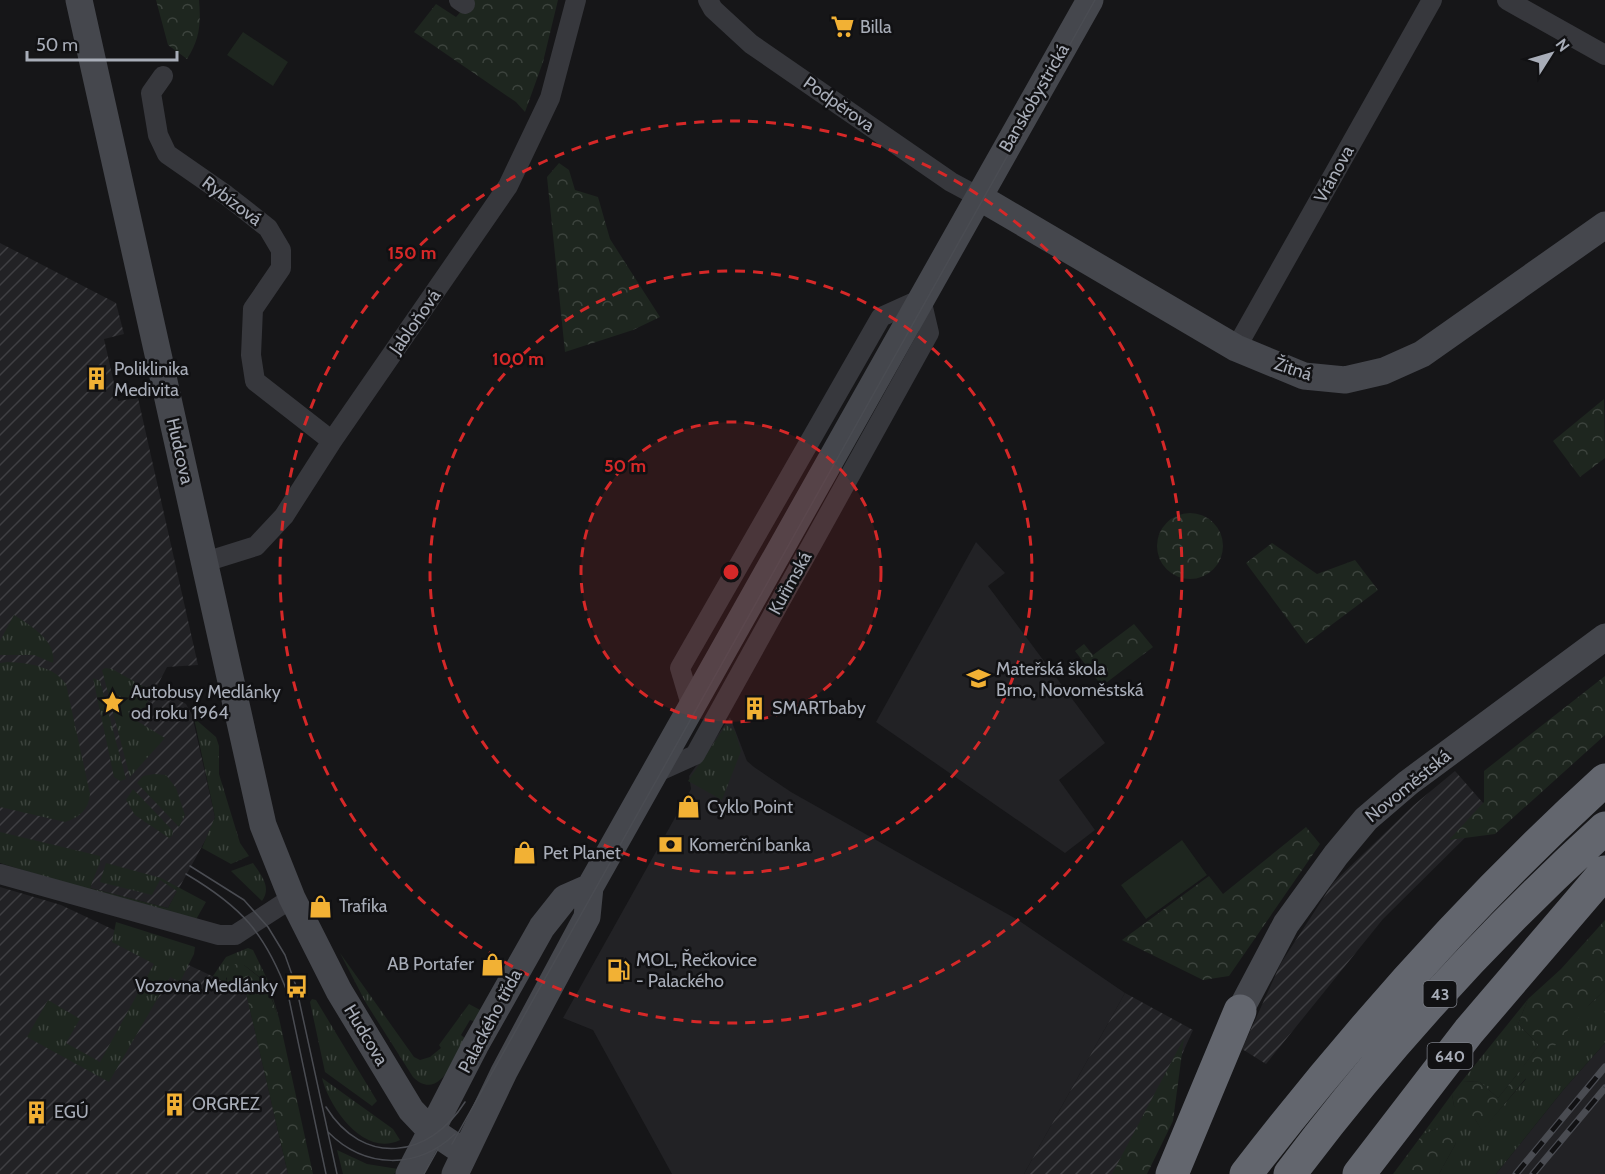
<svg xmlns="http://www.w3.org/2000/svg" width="1605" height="1174" viewBox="0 0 1605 1174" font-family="Cabin,sans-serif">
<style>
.built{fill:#222225}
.industrial{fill:url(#industrial-furrows)}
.grass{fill:url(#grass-tufts)}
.forest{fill:url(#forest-crowns)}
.pitch{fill:#1e261f}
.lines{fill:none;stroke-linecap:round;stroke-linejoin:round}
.street{stroke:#37383d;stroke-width:20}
.secondary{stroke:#45474d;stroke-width:27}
.highway{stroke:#63666e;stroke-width:33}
.tram{stroke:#4a4c52;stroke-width:1.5}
.rail-casing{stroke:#4a4c52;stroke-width:7}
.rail{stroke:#111113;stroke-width:4.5;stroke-dasharray:14;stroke-linecap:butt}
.ring{fill:none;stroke:#d62828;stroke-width:3;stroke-dasharray:10 8}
.labels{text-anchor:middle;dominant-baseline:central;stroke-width:5;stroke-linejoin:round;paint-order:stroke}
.shield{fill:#111113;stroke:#7b7e86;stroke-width:1.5}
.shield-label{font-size:16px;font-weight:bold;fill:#a8adb8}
.poi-label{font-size:18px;fill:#a8adb8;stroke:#111113;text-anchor:start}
.street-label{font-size:18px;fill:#a8adb8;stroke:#111113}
.centre{fill:#d62828;stroke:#111113;stroke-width:3}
.ring-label{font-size:18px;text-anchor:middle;font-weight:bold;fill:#d62828;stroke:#111113;stroke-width:5;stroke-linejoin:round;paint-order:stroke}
</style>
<defs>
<pattern id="industrial-furrows" width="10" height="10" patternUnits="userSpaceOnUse" patternTransform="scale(1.5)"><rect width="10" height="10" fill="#222225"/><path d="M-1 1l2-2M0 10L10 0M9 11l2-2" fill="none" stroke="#3f3f43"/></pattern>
<pattern id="grass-tufts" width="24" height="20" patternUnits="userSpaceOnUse" patternTransform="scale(1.5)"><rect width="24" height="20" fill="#1e261f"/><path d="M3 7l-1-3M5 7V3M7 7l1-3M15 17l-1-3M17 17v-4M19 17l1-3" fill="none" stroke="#3c433d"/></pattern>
<pattern id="forest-crowns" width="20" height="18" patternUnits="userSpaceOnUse" patternTransform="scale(1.5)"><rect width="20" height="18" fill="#1e261f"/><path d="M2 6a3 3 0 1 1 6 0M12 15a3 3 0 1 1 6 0" fill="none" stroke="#3c433d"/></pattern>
</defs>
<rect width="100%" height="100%" fill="#161618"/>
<!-- built -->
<path class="built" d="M976,542L1005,573L988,586L1105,743L1059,780L1095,830L1065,853L876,722Z
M730,717L747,761L754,767L791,792L1018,920L1125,993L1024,1174H672L593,1030L563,1018L691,789L689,776Z
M1605,1043V1174H1496L1564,1089Z"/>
<!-- industrial -->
<path class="industrial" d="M0,243L116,303L124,334L104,339L118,401L138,398L198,665L167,667L156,688L186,704L192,715L215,817L211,830L168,908L90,888L92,880L0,856Z
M1455,771L1491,812L1383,919L1266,1064L1242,1049L1281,963L1333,883L1414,805Z
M0,887L61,905L246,992L288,1174H0Z
M1125,993L1193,1030L1128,1174H1024Z"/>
<!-- grass -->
<path class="grass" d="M14,615C30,625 57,641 53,663L34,655H0V641Z
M8,662C29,663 53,666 66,684L90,794C89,809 79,818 65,822L0,807V663Z
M105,668L112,669L153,692L137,721L165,738L130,777L102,670Z
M93,678L100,681L126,779L120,781L114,777Z
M194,718L216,737L219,746V774L240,843L249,856L231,864L202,848L215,817Z
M726,725L735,731L741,751L722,800L688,781Z
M154,774L166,775L176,788L185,815L179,827L137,783L143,776Z
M133,789L173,831L172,836L169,838L135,815L126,800Z
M0,832L100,856V862L90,888L168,908L177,891L160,880L152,895L100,882L106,863L161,878L206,902L194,923L0,863Z
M253,863C261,875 272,887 262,901L231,871Z
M116,922L195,947L194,954L180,982L170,977L109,1082L27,1037L48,1000L80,1019L66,1043L100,1062L154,964L112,942Z
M248,948L253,950L268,981L279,1018L266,982L244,965L226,978L227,983L213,976L226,957Z
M340,953L414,1057L420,1060L430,1057L441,1048L439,1045L469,1004L482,1011L476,1022L470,1020L461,1035L466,1039C456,1057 439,1103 413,1077L366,1003Z
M1605,990V1043L1564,1089L1496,1174H1439L1456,1143L1438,1128L1422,1135L1452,1094L1454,1106L1475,1119L1482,1130L1526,1079L1519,1072L1498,1098L1480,1082L1462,1081L1528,999L1518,1024L1539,1045L1523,1067Z
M312,999L316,1000L377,1101L372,1106L325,1072L310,1002Z
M322,1078L393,1129L400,1140C364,1158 329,1107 322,1078Z
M337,1150L367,1164L398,1169L394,1174H343Z"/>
<!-- forest -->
<path class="forest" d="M156,0H199C201,23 200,39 187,59L168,45Z
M471,0H558L543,62L525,112L516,102L414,32L436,4L456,17Z
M559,163L569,170L575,190L598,197L610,239L660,317L633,330L565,352L547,177Z
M1604,399L1605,458L1580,477L1553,441Z
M1157 546a33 33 0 1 1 66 0a33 33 0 1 1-66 0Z
M1272,543L1317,574L1355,560L1378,590L1306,644L1246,563Z
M1134,624L1153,647L1102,686L1075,651L1084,644L1093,655Z
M1605,676V735L1495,834L1449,840L1484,802V771Z
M1306,827L1320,844L1229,976L1203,980L1122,940L1209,876L1223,894Z
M1605,920V990L1590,1004L1531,1074L1522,1068L1539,1045L1518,1024L1528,999L1561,969Z
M235,964L244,965L265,982L279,1018L313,1174H288L246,993L227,983V969Z
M1184,1038L1173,1121L1147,1174H1112Z
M1519,1072L1526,1078L1482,1131L1475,1119L1464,1121L1454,1106L1452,1094L1462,1081L1480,1082L1498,1098Z
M1438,1128L1450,1132L1456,1143L1439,1174H1393L1422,1135Z"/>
<!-- pitch -->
<path class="pitch" d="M243,32L288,62L273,86L227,55Z
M1182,840L1207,875L1146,919L1121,885Z"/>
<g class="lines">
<!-- street -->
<path class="street" d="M459,0L465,4
M708,0L713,9L751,44L951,182L979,197
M1507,0L1605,55
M163,76L151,93L158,135L167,154L226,195L268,228L281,250V268L253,309L251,355L255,381L332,441
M1236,348L1432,0
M205,562L256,546L284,516L332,441L508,186L550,98L576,0
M653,774L695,755L929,333L921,299L881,317L680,668L691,705
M0,874L219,935H235L292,898"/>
<!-- secondary -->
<path class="secondary" d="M79,0L263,825L292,898L339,991L411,1110L428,1128L465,1153
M979,197L1236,348L1304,376L1345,380L1384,371L1422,354L1605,225
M1240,1011L1286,924L1336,855L1366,819L1408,783L1605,637
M409,1174L475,1046L542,927L565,898L590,887
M455,1174L504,1072L587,917L590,887L1090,0"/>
<!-- highway -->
<path class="highway" d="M1172,1174L1240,1011
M1246,1174C1355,1033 1473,900 1605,780
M1290,1174C1383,1050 1490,933 1605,828
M1359,1174L1469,1031L1605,872"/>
<!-- tram -->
<path class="tram" d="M190,866L244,900L268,927L285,955L296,986L337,1174
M186,874C242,907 265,933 288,994L326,1174
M326,1107C363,1167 429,1159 465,1102
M328,1132C365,1169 417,1170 455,1134
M452,1144L1095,0
M424,1174L438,1149"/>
<defs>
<path id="rail" d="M1516,1174L1605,1067
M1533,1174L1605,1088"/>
</defs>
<!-- rail casing -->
<use href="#rail" class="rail-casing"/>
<!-- rail -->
<use href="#rail" class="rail"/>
</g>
<!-- distance rings -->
<circle cx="731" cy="572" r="150" fill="#d62828" fill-opacity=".12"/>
<g class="ring">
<circle cx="731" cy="572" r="150"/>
<circle cx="731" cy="572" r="301"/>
<circle cx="731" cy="572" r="451"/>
</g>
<!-- icons -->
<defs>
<symbol id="supermarket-bare" viewBox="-9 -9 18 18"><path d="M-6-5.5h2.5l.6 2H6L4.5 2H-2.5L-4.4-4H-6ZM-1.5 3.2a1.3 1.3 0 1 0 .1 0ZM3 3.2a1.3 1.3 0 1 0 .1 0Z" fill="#f2b134" stroke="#111113" stroke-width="2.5" paint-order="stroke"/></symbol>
<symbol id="building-bare" viewBox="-9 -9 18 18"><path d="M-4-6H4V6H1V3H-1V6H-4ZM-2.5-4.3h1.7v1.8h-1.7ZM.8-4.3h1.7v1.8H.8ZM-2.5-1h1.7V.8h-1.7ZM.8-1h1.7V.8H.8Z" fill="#f2b134" stroke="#111113" stroke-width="2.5" paint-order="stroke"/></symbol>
<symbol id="school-bare" viewBox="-9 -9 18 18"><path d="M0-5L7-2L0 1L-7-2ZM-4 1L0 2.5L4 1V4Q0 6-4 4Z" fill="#f2b134" stroke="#111113" stroke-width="2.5" paint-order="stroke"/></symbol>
<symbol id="sight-bare" viewBox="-9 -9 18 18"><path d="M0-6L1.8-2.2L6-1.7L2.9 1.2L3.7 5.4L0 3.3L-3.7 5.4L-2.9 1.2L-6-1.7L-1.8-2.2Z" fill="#f2b134" stroke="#111113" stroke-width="2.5" paint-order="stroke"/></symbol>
<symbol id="shop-bare" viewBox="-9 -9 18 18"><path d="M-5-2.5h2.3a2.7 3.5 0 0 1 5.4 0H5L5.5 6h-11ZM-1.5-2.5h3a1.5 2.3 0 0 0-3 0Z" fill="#f2b134" stroke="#111113" stroke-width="2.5" paint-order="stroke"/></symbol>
<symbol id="bank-bare" viewBox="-9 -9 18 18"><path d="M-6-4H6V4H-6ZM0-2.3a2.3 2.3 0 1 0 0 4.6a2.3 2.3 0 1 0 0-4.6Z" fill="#f2b134" stroke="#111113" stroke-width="2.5" paint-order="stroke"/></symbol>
<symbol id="fuel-bare" viewBox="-9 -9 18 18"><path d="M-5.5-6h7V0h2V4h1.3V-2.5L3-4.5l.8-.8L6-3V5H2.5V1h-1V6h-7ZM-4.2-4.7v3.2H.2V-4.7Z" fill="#f2b134" stroke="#111113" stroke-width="2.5" paint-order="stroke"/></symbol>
<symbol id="bus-bare" viewBox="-9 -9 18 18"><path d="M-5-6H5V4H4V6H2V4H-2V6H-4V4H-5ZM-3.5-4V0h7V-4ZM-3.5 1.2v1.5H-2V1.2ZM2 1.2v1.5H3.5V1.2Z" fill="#f2b134" stroke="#111113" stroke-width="2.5" paint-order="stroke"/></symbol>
</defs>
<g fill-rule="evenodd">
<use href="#supermarket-bare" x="826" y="10" width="33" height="33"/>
<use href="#building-bare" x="80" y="362" width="33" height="33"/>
<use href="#school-bare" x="962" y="662" width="33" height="33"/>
<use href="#sight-bare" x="96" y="686" width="33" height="33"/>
<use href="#building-bare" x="738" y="692" width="33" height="33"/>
<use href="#shop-bare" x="672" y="790" width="33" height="33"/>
<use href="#bank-bare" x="654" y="828" width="33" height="33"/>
<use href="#shop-bare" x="508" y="836" width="33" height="33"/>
<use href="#shop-bare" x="304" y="890" width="33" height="33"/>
<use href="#shop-bare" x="476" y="948" width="33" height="33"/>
<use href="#fuel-bare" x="602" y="954" width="33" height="33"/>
<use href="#bus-bare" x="280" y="970" width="33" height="33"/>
<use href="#building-bare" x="158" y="1088" width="33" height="33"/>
<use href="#building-bare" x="20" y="1096" width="33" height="33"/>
</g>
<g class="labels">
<!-- shield labels -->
<g class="shield">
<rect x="1423.5" y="981" width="33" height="26" rx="4.5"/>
<rect x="1427.5" y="1043" width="45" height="26" rx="4.5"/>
</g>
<g class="shield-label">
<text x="1440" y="994">43</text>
<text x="1450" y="1056">640</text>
</g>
<!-- poi labels -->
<g class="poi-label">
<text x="860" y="27">Billa</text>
<text x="114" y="369">Poliklinika<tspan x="114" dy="21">Medivita</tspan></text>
<text x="996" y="669">Mateřská škola<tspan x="996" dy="21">Brno, Novoměstská</tspan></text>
<text x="131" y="692">Autobusy Medlánky<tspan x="131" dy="21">od roku 1964</tspan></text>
<text x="772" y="708">SMARTbaby</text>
<text x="707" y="807">Cyklo Point</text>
<text x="689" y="845">Komerční banka</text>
<text x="543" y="853">Pet Planet</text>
<text x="339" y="906">Trafika</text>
<text x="636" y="960">MOL, Řečkovice<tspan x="636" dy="21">- Palackého</tspan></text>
<text x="474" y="964" text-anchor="end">AB Portafer</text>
<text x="278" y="986" text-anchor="end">Vozovna Medlánky</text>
<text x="192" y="1104">ORGREZ</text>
<text x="54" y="1112">EGÚ</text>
</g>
<!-- street labels -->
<g class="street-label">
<text transform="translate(1034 98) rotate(-60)">Banskobystrická</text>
<text transform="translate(839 104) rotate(35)">Podpěrova</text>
<text transform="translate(1334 174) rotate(-61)">Vránova</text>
<text transform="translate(232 201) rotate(37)">Rybízová</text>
<text transform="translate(415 322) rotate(-55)">Jabloňová</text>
<text transform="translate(1293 369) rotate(18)">Žitná</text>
<text transform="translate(180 451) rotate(77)">Hudcova</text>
<text transform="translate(790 583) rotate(-61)">Kuřimská</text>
<text transform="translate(1408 786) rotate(-39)">Novoměstská</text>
<text transform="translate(490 1021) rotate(-62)">Palackého třída</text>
<text transform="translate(366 1035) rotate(59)">Hudcova</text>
</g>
</g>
<circle cx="731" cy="572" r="9" class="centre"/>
<g class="ring-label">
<text x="412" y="259">150 m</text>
<text x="518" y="365">100 m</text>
<text x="625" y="472">50 m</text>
</g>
<!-- north arrow -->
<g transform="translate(1551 54) rotate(53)" stroke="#111113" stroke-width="4.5" paint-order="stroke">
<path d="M0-4.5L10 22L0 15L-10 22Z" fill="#a8adb8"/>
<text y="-9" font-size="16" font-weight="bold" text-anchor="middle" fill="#a8adb8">N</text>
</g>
<!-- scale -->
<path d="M27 51v9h150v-9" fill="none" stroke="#a8adb8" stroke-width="3"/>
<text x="36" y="51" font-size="18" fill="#a8adb8" stroke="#111113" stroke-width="4.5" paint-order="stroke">50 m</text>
</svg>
